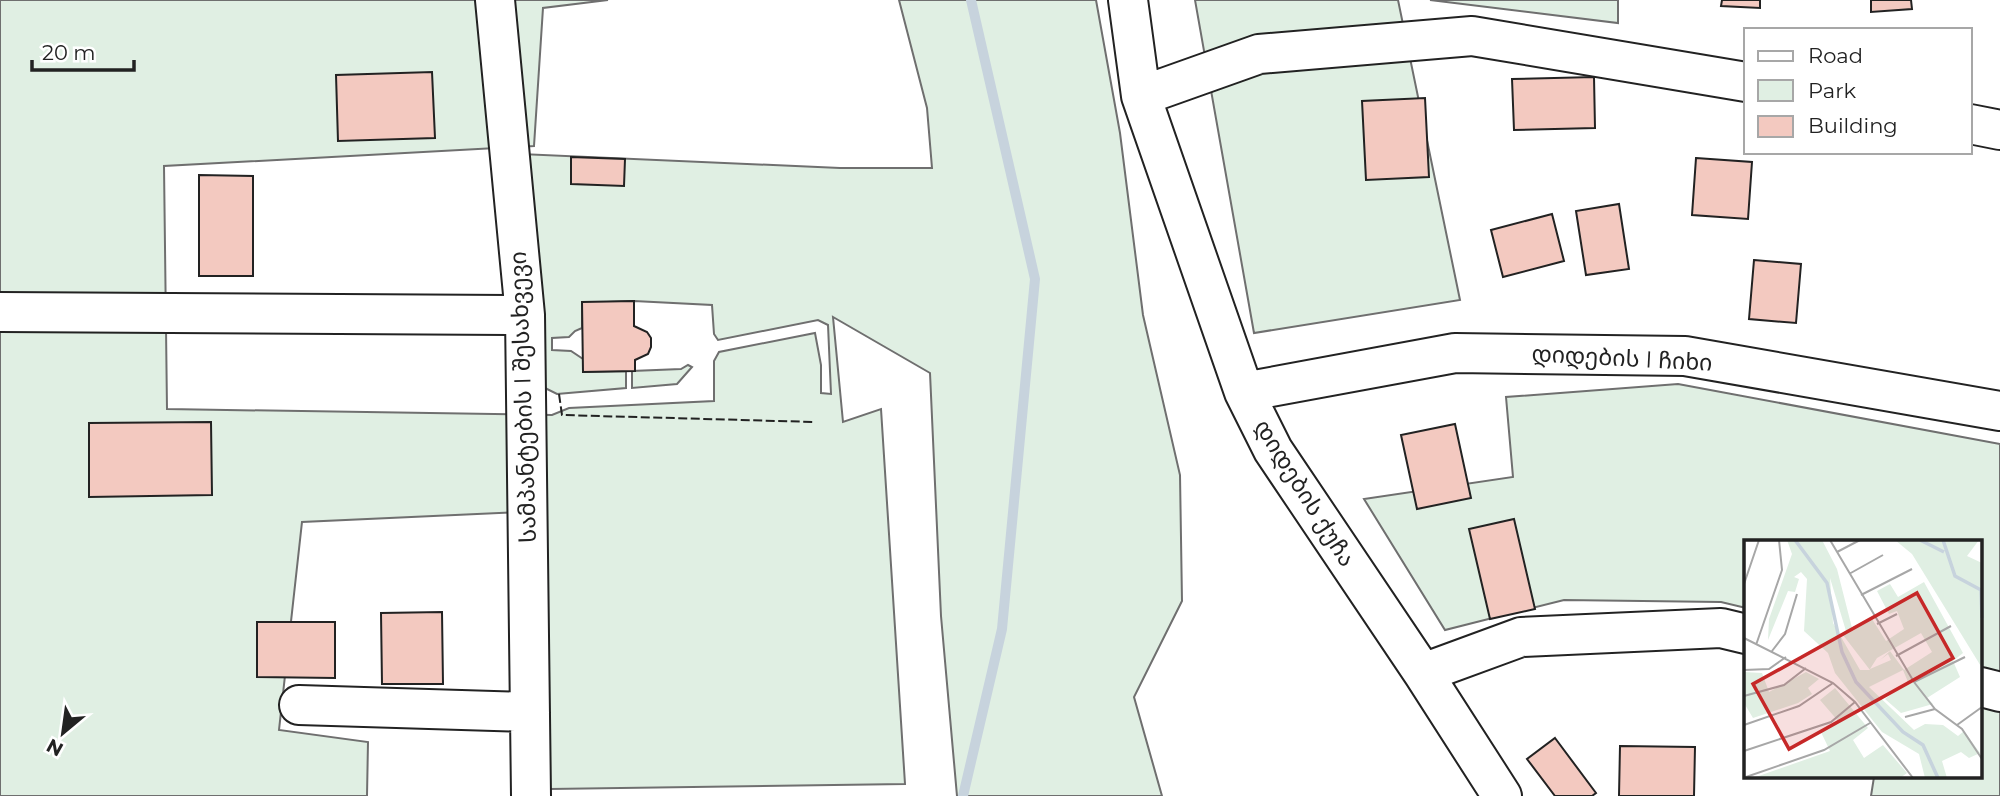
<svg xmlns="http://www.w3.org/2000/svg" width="2000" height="796" viewBox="0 0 2000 796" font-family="Montserrat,'Noto Sans Georgian',sans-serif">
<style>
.green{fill:#e0efe3;stroke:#6f6f6f;stroke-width:2}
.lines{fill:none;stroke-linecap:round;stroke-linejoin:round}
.stream{stroke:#c7d3dd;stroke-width:10}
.building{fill:#f3c9c0;stroke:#222;stroke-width:2}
.minor-casing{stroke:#222;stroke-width:42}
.minor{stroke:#fff;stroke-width:38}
.fence{stroke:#222;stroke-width:2;stroke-dasharray:9 3.5;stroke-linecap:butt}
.labels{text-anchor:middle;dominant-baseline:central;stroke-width:5;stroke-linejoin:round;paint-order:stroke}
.street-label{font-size:23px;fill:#222;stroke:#fff}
.inset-river{fill:none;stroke:#c7d3dd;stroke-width:3.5}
.inset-road{fill:none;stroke:#a7a7a7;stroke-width:2}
.view{fill:#c62828;fill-opacity:0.15;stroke:#c62828;stroke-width:3.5}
.inset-edge{fill:none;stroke:#222;stroke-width:3.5}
</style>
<rect width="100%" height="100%" fill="#fff"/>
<!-- green -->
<path class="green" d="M0,0H608L543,8L534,146L164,166L167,409L552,415L569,408L714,401V361L719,352L815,333L821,365V393L831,394L828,325L818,320L718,340L714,334L712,305L634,301L582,303V328L575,331L569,337L552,338V350L571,351L583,359V372L626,371V388L557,394L541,386L521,154L840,168H932L927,108L899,0H1096L1120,133L1143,315L1180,475L1182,601L1134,697L1162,796H957L941,616L930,373L833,317L843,422L881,409L905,784L550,789L540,511L302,522L279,730L368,742L367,796H0Z
M1195,0H1398L1460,300L1254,333Z
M1430,0H1618V23Z
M688,365L692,367L677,384L632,388V371L681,369Z
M1678,384L2000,444V796H1871L1874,777H1981V542H1746V608L1721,602L1564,600L1445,630L1364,499L1513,477L1506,397Z"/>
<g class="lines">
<!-- stream -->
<path class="stream" d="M963,796L1002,629L1035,279L971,0"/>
</g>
<!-- building -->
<path class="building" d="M1722,0H1760V8L1721,6Z
M1871,0H1911L1912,9L1871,12Z
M432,72L435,138L338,141L336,75Z
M1594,77L1595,128L1514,130L1512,79Z
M1425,98L1429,177L1366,180L1362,101Z
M571,157L625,159L624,186L571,184Z
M1696,158L1752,162L1748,219L1692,215Z
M199,175L253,176V276H199Z
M1619,204L1629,269L1586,275L1576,211Z
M1552,214L1564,261L1503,277L1491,230Z
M1754,260L1801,264L1796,323L1749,319Z
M634,301V326L647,332L651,338V347L648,354L635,360V371L583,372L582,302Z
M211,422L212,495L89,497V423Z
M1455,424L1471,498L1417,509L1401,435Z
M1514,519L1535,609L1490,619L1469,529Z
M442,612L443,684H382L381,613Z
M257,622H335V678L257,677Z
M1555,738L1596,793L1592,796H1555L1527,759Z
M1620,746L1695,747L1694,796H1619Z"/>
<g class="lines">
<defs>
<path id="minor" d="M495,0L525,315L531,796
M1128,0L1141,96L1244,392L1273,450L1423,673L1502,796
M1141,96L1259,54L1472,36L1746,82
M1970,124L2000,130
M0,312L525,315
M1244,392L1455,353L1685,356L2000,411
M1423,673L1521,637L1721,628L1746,634
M1981,687L2000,692
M299,705L530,712"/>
</defs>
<!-- minor casing -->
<use href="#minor" class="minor-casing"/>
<!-- minor -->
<use href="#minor" class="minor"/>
<!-- fence -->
<path class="fence" d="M559,394L562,415L815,422"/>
</g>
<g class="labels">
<!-- street labels -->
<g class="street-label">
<text transform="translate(1622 358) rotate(3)">დიდების I ჩიხი</text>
<text transform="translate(523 397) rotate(-92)">სამპანტების I შესახვევი</text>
<text transform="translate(1305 493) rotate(58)">დიდების ქუჩა</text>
</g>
</g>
<!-- overview -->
<g transform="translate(1744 540)">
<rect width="238" height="238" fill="#fff"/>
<path d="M43,0H78L93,29L108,88L102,91L86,38L89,83L116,130H126L99,95L128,79L142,101L160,89L153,71L145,74L133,51L146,44L154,57L180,42L219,113L209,121L216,137L183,158L189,164L157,173L141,159L164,142L159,130L125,147L170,190L181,184L199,185L214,196L220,191L236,213L225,218L217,212L198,221L203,238H181L175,214L138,192L91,133L84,113L60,91L63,39L57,32L50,37L55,39L51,52L44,51L24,100L25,79L48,14ZM177,93L188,112L160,130L146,111L136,120L144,114L147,120L126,129L133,118ZM151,0H235L223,16L238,23V128L168,14ZM0,132L18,133L25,152L62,132L75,139L64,148L68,154L54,163L9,178L0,163ZM91,148L124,188L109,200L120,218L139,205L163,233L156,238H9L86,211L76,190L95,182L76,160Z" fill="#e0efe3" fill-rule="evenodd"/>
<path class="inset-river" d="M51,0L83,43L98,112L112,142L159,192L179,205L194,238M176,0L200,12M199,0L211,36L237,50L238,78"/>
<path class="inset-road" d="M86,0L170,142L191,169L218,189L238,219M93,12L116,0M105,34L139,15M0,44L15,0M117,55L168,29M133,84L153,74M0,98L89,143L111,162L169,238M12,105L38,30L35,0M28,111L41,94L53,54M152,116L207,86M0,130L25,129L42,117M170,142L221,117M0,156L40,145L62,128M161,177L191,169M0,185L55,166L89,143M213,185L238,167M0,211L87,182L111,162M2,237L80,210L126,183"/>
<path class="view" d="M173,53L209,118L45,209L9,144Z"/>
<rect width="238" height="238" class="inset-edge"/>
</g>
<!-- legend -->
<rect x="1744" y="28" width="228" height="126" fill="#ffffff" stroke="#a7a7a7" stroke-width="2"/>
<rect x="1758" y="51" width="35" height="10" fill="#ffffff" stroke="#a7a7a7" stroke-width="2"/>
<text x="1808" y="63" font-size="21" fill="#222222">Road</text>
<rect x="1758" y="80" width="35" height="21" fill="#e0efe3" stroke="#a7a7a7" stroke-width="2"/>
<text x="1808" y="98" font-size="21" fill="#222222">Park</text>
<rect x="1758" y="116" width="35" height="21" fill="#f3c9c0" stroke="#a7a7a7" stroke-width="2"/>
<text x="1808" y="133" font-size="21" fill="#222222">Building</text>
<!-- north arrow -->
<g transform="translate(63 733) rotate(209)" stroke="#ffffff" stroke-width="5" paint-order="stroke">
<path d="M0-5L12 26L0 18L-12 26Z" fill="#222222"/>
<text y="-10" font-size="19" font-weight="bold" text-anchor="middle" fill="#222222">N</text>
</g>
<!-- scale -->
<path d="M32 60v10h102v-10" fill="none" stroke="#222222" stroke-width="3.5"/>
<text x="42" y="60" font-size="21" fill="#222222" stroke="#ffffff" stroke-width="5" paint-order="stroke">20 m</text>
</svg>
